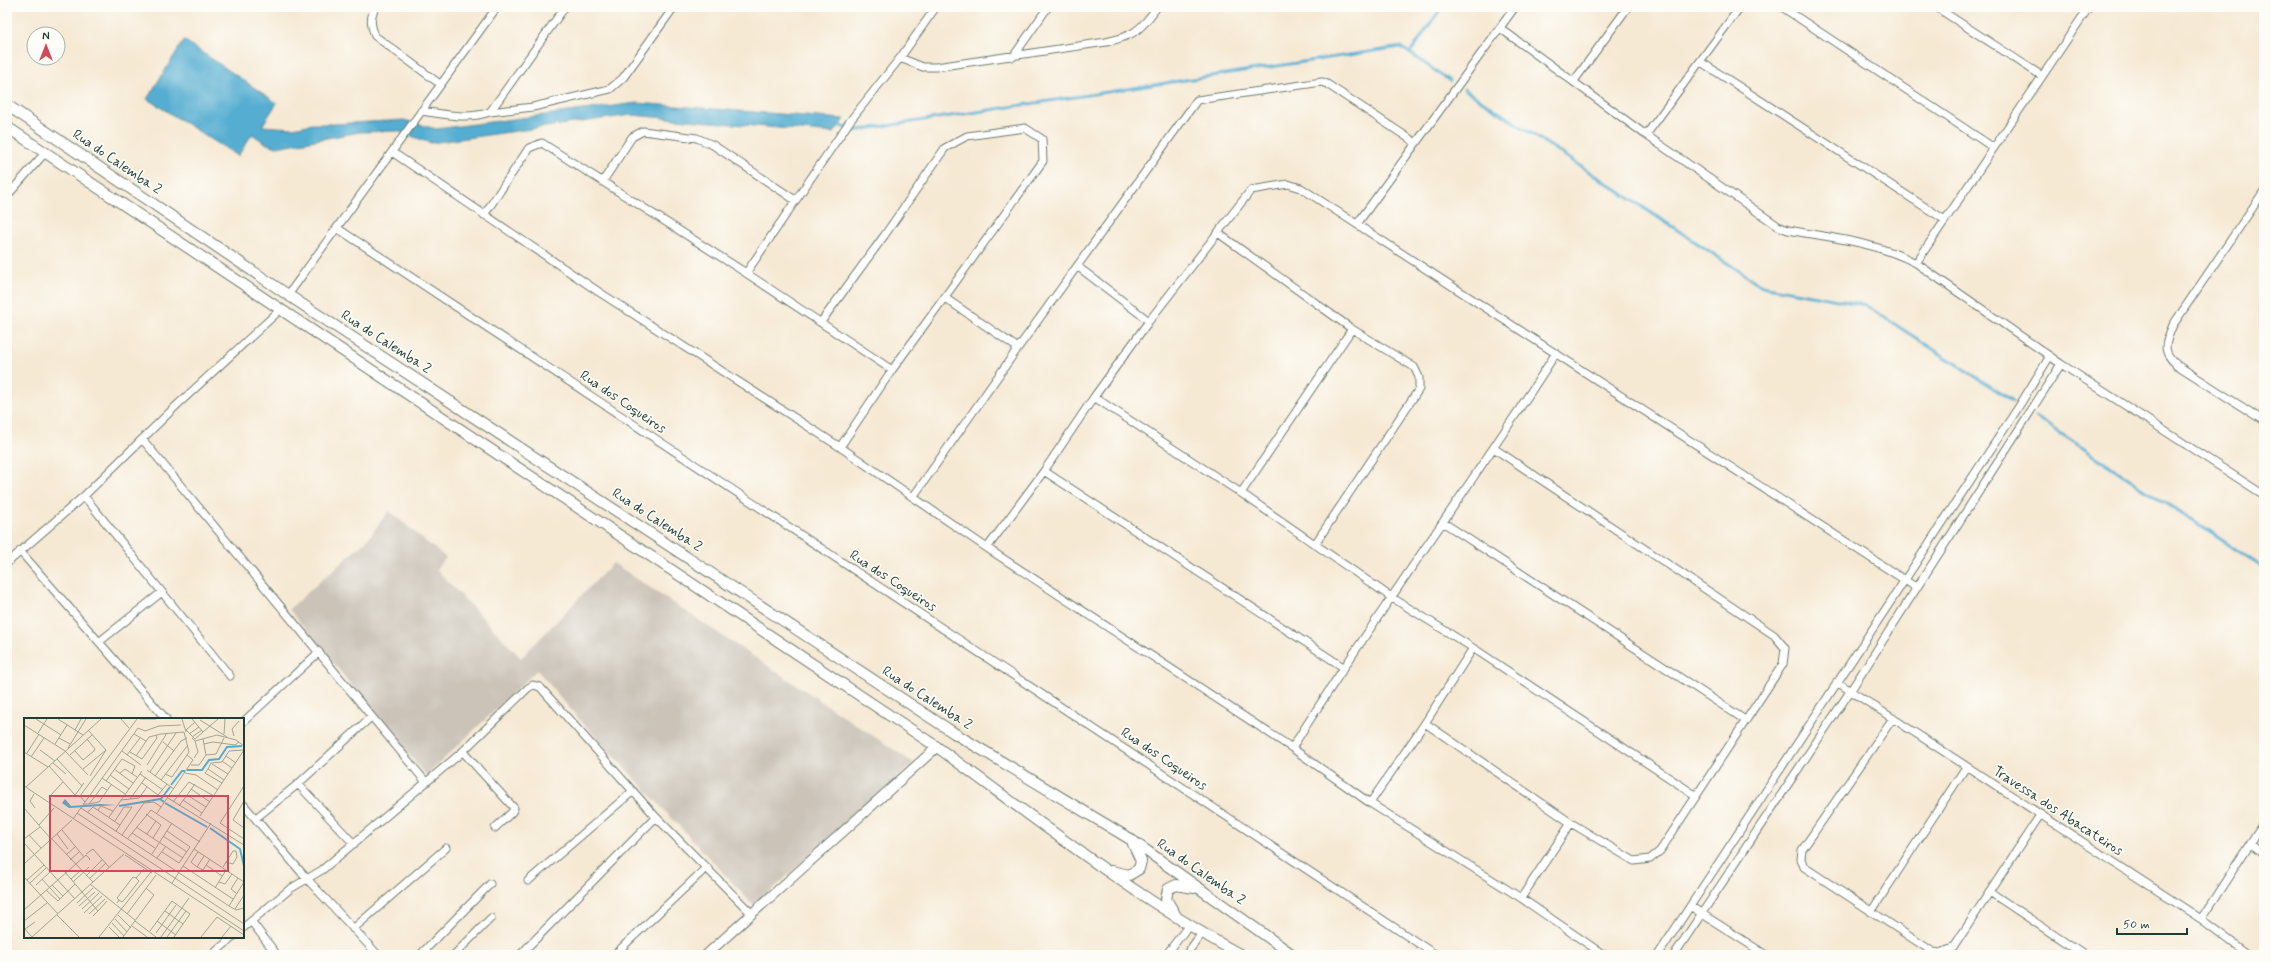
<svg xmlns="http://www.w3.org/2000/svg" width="2271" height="962" viewBox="0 0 2271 962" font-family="Mynerve,sans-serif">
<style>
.industrial{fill:#cbc3b8}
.water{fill:#54add1;stroke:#3a7582}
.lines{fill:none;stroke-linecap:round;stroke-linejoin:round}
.stream{stroke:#54add1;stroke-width:3}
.minor-casing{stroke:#6a796c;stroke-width:9}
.tertiary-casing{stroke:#6a796c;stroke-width:11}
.secondary-casing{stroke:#6a796c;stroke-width:12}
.minor{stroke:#fff;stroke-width:7}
.tertiary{stroke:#fff;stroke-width:9}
.secondary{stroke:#fff;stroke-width:10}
.labels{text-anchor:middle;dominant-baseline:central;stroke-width:3.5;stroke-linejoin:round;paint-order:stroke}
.street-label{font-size:14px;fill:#1f3d34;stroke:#fdfcf7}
.inset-river{fill:none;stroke:#54add1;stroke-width:2}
.inset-road{fill:none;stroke:#a0a494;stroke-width:1}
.view{fill:#d1495b;fill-opacity:0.15;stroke:#d1495b;stroke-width:2}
.inset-edge{fill:none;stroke:#1f3d34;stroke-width:2}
</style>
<rect width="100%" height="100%" fill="#fdfcf7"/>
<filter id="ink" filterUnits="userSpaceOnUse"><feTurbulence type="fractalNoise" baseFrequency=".025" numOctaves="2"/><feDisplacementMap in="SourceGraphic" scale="8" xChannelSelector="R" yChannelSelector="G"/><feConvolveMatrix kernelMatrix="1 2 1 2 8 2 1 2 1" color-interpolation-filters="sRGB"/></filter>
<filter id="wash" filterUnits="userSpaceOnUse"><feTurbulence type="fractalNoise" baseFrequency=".012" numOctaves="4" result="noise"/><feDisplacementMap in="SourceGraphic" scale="16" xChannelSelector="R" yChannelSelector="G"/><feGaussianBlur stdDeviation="0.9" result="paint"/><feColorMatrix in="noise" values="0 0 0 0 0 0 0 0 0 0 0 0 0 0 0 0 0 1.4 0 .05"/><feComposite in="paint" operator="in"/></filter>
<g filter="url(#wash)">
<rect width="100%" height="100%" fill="#f6e9d4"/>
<!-- industrial -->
<path class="industrial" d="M389,511L446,558L436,569L521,658L613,563L914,763L754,906L578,718L537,670L426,776L289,609L366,541Z"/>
<!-- water -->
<path class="water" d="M184,40L277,103L262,126L293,128L312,124H334L404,120L436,129L637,103L844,119L834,133L631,115L431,143L397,131L360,132L277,147L267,144L252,134L238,156L147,99Z"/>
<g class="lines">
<!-- stream -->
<path class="stream" d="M1410,53L1442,7
M1464,89L1762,286L1865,305L2013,401
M841,126L853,131L1401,47L1450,81
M2036,417L2264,568"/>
</g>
</g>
<g filter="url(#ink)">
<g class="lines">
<defs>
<path id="minor" d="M376,7C369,17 371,26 375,36L440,84
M1782,7L1994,148
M1936,7L2042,76
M1500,28L1646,135L1778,226L1788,230C1832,238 1876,242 1916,263L2061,364L2264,495
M1013,57L1048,7
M900,58L923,67H936L1106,42C1134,36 1141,30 1157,7
M1701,62L1945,220
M1574,81L1628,7
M421,111C444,114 467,120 490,112L565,7
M490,112L533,107L610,89L623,78L674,7
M1646,135L1740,7
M392,152L599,292L840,447L987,548L1292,748L1370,803L1521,898L1604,955
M603,181L632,137L643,131L697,138L713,145L795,200
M2264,191L2173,325C2165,344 2161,351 2177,365L2264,421
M7,196L44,154
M484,215L529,148L542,143L746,273L892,370
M1357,224L1515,7
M337,228L1436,955
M1218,233L1352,329L1414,367L1419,377V389L1315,544
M1916,263L2089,7
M1077,266L1149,321
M746,273L850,121L900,58L936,7
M288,295L497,7
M945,298L1018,348
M821,322L884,236L945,148L967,136L1025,128L1042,139L1043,161L892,370L840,447
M1094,397L1241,493L1391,597L1473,648L1695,795
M143,440L425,781
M1044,471L1343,667
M1241,493L1352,329
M84,496L230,676
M913,497L1018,348L1197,100L1322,82L1327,84L1416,143
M1444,523L1745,720
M987,548L1044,471L1094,397L1149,321L1251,190L1288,184L1301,188L1917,588
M20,551L166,719
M7,563L84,496L176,406L280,310
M99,642L162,592
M1837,682L2201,919L2249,955
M1893,718L1802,850L1801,859L1804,867L1933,952L1941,953L1953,948L2040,815
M243,722L319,652
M1425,723L1571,823L1634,861L1650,859L1660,851L1783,664L1785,648L1774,635L1495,449
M1292,748C1376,614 1471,486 1556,353
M461,753L528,688L533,685L540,687L656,817L752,914
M298,784L354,844
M1370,803L1425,723L1473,648
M243,804L307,879L378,955
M256,818L298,784L371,717
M2251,844L2264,853
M528,881L633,791
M1990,892L2084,955
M1521,898L1571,823
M1690,906L1766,955
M1871,912L1966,767
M2201,919L2264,822
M251,921L277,955
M243,928L290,889L322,870L461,753H464L514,808L512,812L495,828
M353,929L446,848
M212,955L233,937
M420,955L490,884
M454,955L491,918
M520,955L656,817
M614,955L707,867
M1166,955L1189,925
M1186,955L1202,933
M1658,955L2016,411L2050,356
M1674,955L1851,690L2061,364"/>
<path id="tertiary" d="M706,955L937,747"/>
<path id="secondary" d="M7,105L288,295L954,733L1130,839L1293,955
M7,127L937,747C1036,819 1133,896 1241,955
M1111,871L1129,875L1139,869L1141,861L1133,844
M1175,914L1166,899L1168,889L1176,885L1194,888"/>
</defs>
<!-- minor casing -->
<use href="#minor" class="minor-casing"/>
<!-- tertiary casing -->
<use href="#tertiary" class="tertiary-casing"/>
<!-- secondary casing -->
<use href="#secondary" class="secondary-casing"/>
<!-- minor -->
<use href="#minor" class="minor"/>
<!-- tertiary -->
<use href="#tertiary" class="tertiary"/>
<!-- secondary -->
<use href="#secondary" class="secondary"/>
</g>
</g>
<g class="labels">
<!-- street labels -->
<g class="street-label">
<text transform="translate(117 162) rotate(34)">Rua do Calemba 2</text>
<text transform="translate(386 342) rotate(33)">Rua do Calemba 2</text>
<text transform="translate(623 402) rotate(34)">Rua dos Coqueiros</text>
<text transform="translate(657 520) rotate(33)">Rua do Calemba 2</text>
<text transform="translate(893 581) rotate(33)">Rua dos Coqueiros</text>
<text transform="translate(927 698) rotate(33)">Rua do Calemba 2</text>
<text transform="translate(1164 759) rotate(34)">Rua dos Coqueiros</text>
<text transform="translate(2058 811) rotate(33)">Travessa dos Abacateiros</text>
<text transform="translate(1201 872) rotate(35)">Rua do Calemba 2</text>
</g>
</g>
<!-- overview -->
<g transform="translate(24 718)">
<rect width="220" height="220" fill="#f6e9d4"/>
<path d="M41,81L47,88L76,86L92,87L45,90L38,85Z" fill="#54add1"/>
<path class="inset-river" d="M163,52H178L185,42L195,41L203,29L218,28M147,67L158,53H161M137,81L146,69M141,85L183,109M95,88L136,81L140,84M186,110L216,131L220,148"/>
<path class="inset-road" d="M12,1L37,17M34,1L59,17M97,1L105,10M116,1H132M158,1L162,14M168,1L179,14M176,2L203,19M171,4L162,12L171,21L194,1M0,7L41,33L64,57M51,12L57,1M64,12L82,32M14,15L23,1M110,16L122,23M165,16L175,9M200,16L201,1M210,18L208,11L215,3M168,19L178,12M35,20L46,26M168,20L171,23L174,34L170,40M171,23L193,17L212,22L220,28M139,24L150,33M31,26L43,7M180,26L189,24L211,27L215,24M44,30L62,1M16,32L31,43M51,33L59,42L70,33L71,31L63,21M98,33L117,47M0,34L24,49M106,34L118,41L133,20L132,17M3,35L15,16M46,37L68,17M103,37L116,20M182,37L192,36L200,20M112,38L125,19L137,16L160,14L165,34L148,59L141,56M202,38L212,45M7,39L20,20M33,41L58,68M198,43L208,50M29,45L42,56M188,46L204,56M123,47L143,15M167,47H175L182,37L179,21M25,48L51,77L60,65M59,51L82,32M90,51L109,65M184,51L200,62M123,52L150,71M126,54L152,15M96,55L101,51L113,59M161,55L172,57L194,72M116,56L139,72M86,57L105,71M66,58L82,32M131,58L157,23L163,20M78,60L101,76M137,62L164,27M82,63L98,41L111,48L108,56M118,65L134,77L143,66M198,65L181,55L184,51L187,45L198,44L205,33L220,32M0,68L220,213M220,68L196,105L220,121M2,69L77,1M167,71L186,84M10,76L6,83L11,90M163,77L182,89M25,79L39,64M144,80L220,127M106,81L122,59M97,82L115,80L123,69M159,82L178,95M220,83L209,102L220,110M61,84L56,78L113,1M149,84L165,64L190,78M59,86H65L78,69L83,72M65,86L75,84L87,67M155,88L171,66M0,90L27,121M57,90L205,188L212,192L220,190M74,92L77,88L89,93M64,94L69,89L96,107M53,95L220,206M133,95L169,42L163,37M122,96L137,107L129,120M176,98L220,32M85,99L118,53M49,101L114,10L121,13L135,8L157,7M91,103L100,89H108L92,113M15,107L30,90M112,109L159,140M38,112L60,139M108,115L131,130M33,116L44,131M123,116L132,103M5,117L17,130M98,117L120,85L130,84L137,89M139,118L163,134M104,120L127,92L176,124M0,121L16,109M28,121L69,164M0,125L51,181M170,131L220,164M138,134L155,145L166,129L143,113M174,134L167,144L173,149L179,152L186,141M62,136L69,131L85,149M128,136L148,105M42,137L51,129M101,137L128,155M133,140L142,128M46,142L55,134M0,146L48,102M182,147L198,158M159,148L209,181M173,149L180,138M199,149L209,133H212L213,139L209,146L202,144M41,154L58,174M62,158L78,142M0,159L34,196M18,161L36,181M47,161L56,153M65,161L82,145M3,162L20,147M49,164L65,149M195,164L201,166L208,156M6,165L22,150M148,165L187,105M66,166L111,202M12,167L26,154M28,167L39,178M191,170L202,152M22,172L34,183L51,166M58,174L74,193L69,198M212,175L207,171L214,160M95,182L98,184L101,181L115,163L112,160M53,185L69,170M93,185L95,182L93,180L109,159L112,160L120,151M55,188L71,174M205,188L220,164M58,191L75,175M211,191L220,177M0,192L62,137L66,141L65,142M74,193L83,183M141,193L159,206M60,195L78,178M65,196L81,181M103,196L132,157M33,197L55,219M94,197L107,210M91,201L103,214M0,203L23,185M111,203L132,219M133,203L152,217M88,205L100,218M108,208L123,219M85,209L95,219M0,210L8,219M1,211L11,204M126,213L148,183L166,196L150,219M132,215L152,187M8,219L100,136M75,219L127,154M99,219L130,177L122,170M137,219L165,180M143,219L162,193M177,219L193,199L220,217M198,219L207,208"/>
<path class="view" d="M26,78H204V153H26Z"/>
<rect width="220" height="220" class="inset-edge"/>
</g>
<!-- margin -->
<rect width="2271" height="962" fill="none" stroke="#fdfcf7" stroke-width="24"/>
<!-- north arrow -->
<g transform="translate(46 46)"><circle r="19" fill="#fdfcf7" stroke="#a4b0a9"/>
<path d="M0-3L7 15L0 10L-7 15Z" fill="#d1495b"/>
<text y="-6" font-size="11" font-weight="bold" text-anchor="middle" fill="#1f3d34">N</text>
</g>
<!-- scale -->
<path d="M2117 928v6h70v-6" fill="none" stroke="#1f3d34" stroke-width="2"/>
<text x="2123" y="928" font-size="12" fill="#1f3d34" stroke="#fdfcf7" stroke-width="3" paint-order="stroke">50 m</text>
</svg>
